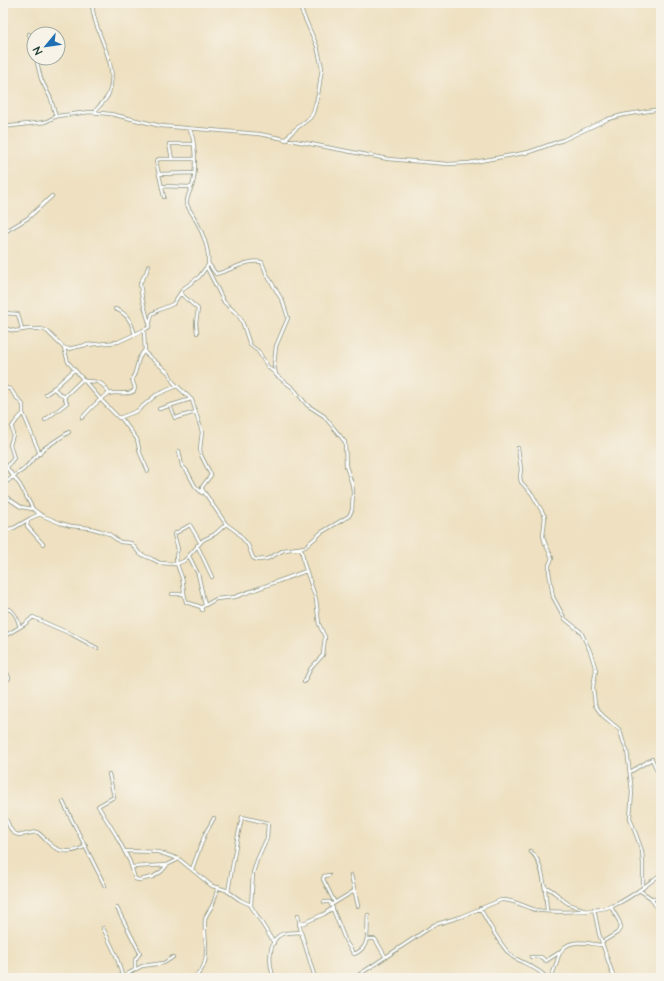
<svg xmlns="http://www.w3.org/2000/svg" width="664" height="981" viewBox="0 0 664 981" font-family="'Architects Daughter',sans-serif">
<style>
.lines{fill:none;stroke-linecap:round;stroke-linejoin:round}
.minor-casing{stroke:#868e7a;stroke-width:4}
.minor{stroke:#fff;stroke-width:2.5}
</style>
<rect width="100%" height="100%" fill="#f7f3e8"/>
<filter id="ink" filterUnits="userSpaceOnUse"><feTurbulence type="fractalNoise" baseFrequency=".025" numOctaves="2"/><feDisplacementMap in="SourceGraphic" scale="8" xChannelSelector="R" yChannelSelector="G"/><feConvolveMatrix kernelMatrix="1 2 1 2 8 2 1 2 1" color-interpolation-filters="sRGB"/></filter>
<filter id="wash" filterUnits="userSpaceOnUse"><feTurbulence type="fractalNoise" baseFrequency=".012" numOctaves="4" result="noise"/><feDisplacementMap in="SourceGraphic" scale="16" xChannelSelector="R" yChannelSelector="G"/><feGaussianBlur stdDeviation="0.9" result="paint"/><feColorMatrix in="noise" values="0 0 0 0 0 0 0 0 0 0 0 0 0 0 0 0 0 1.4 0 .05"/><feComposite in="paint" operator="in"/></filter>
<g filter="url(#wash)">
<rect width="100%" height="100%" fill="#eee0c0"/>
</g>
<g filter="url(#ink)">
<g class="lines">
<defs>
<path id="minor" d="M92,3C93,33 120,62 109,93C106,102 98,105 95,112
M29,34L34,50
M36,58L41,79L51,99L56,117
M3,127L45,122L57,116L90,112L111,114L161,126L259,134L388,159L448,164L469,163L529,152L563,140L608,119L623,115L661,109
M285,140L293,131L310,118L313,113L318,95L322,68L317,46L298,3
M172,159L169,144H193
M159,174L194,173
M162,186L191,187
M164,197L156,161L159,159H194
M3,233L28,218L52,196
M149,265L146,273L140,283L142,298L149,323
M207,268L224,302L238,315L242,321L250,345L258,351L268,367L276,374
M180,293L198,309L196,323L197,333
M115,309C128,313 132,324 135,335
M3,313L18,314L22,329
M3,328L15,331L28,329H42L47,331L63,347L68,349L86,345L118,342L146,329L149,327L152,314L159,310L173,304L184,288L199,277L208,265C210,249 201,229 193,215C191,212 188,208 187,204C186,197 191,190 193,183C196,170 196,139 189,128
M144,331L145,353L169,373L173,382L192,400L202,432L200,449L201,455L211,475L202,487V489L226,524L237,532L248,545L253,558L257,560L267,559L284,550L305,547L322,532L349,516L352,510L353,492L352,484L346,466L345,442L324,416L307,405L293,388L276,375L274,365L276,346L288,318L283,302L266,273L262,262C246,259 231,271 216,274L208,263
M64,348L68,362L103,402L119,418L137,411L156,395L177,386
M85,381C97,381 104,382 109,394
M3,388C13,388 11,391 16,397C19,400 21,402 23,405V414C18,418 15,422 12,427L13,435L10,445L14,458L9,464L7,468L20,485L33,509
M46,394L52,390L74,370
M64,397L83,379
M170,406L175,418L196,412
M159,409L191,399
M23,413L40,454
M82,418C89,410 100,398 109,394C117,391 127,396 134,391L135,388L132,379L135,373L139,358L144,351
M121,418L137,439L140,453L148,471
M45,420L67,403L64,397L53,388
M518,448L521,469L520,477L521,482L532,494L543,513L545,517L543,536L545,543L552,558L549,565V572L553,597L565,619L581,632L590,651L596,670L593,687L595,705L602,715L620,730L623,741L627,750L632,792L630,818L642,851L643,864V888
M179,451L182,466L187,471L195,486L202,493
M3,485L15,475L23,470L43,449L69,432
M3,495L21,507L33,509L41,515L60,523L71,526L90,528L101,531L109,534L120,542L131,543L140,554L152,559L160,563L176,564L184,561L203,540L215,534L226,524
M28,520L27,526L43,544
M3,530L14,528L31,518L40,514
M197,545L212,577
M300,548L302,552L304,564L316,599L319,624L325,637L323,655L311,668L304,682
M189,556L198,574L205,605
M184,593L186,602L201,607L202,610
M172,594H183L184,591C183,586 183,580 181,575C177,565 174,558 178,549L174,534L190,525L200,542
M202,607L216,599L235,597L306,571
M3,609C14,607 17,618 20,627
M3,637L25,624L33,617L48,624L71,634L97,648
M3,685L9,678L7,673
M630,772L652,759L661,780
M109,774L114,797L98,806L116,835L130,862L135,879L139,880L153,877L162,871L167,865L179,859
M63,802L105,886
M3,815C10,822 8,835 21,835C26,835 31,832 37,832C42,835 46,841 51,845C62,854 75,852 86,846
M124,851L158,852L179,859L212,886L226,890L240,900L251,905
M530,851C544,860 546,897 547,911
M132,867L167,865
M192,869L205,834L214,818
M329,875L324,876L323,879L335,903
M351,875L358,906
M545,887C556,891 560,899 569,904C574,907 579,906 584,910
M639,890L651,898L661,899
M228,892L236,845L242,817L268,823L267,838L257,860L253,873L251,906L274,943
M651,898L661,915
M324,902H330L346,942L354,954C372,948 366,929 368,915
M331,905L354,891
M117,908L140,953L135,960V969
M480,908C487,921 502,949 513,957C525,964 538,968 547,978
M594,909L599,934L614,978
M298,915L301,932L315,978
M299,925L324,914L333,908
M103,928L116,955L123,978
M368,939H375L385,956
M602,942L617,933L621,927L619,921L611,907
M531,957H541L546,961L560,952
M123,978L129,973L142,966L164,963L173,957
M193,978C214,965 203,939 205,920C206,914 210,910 212,906C215,900 216,893 218,887
M274,978C269,966 267,940 282,934C287,932 295,933 301,932
M354,978L434,925L460,917L501,900C513,899 525,907 536,910C552,913 598,912 612,906C630,899 646,885 661,874
M550,978C555,971 556,963 559,955C567,936 588,944 602,945"/>
</defs>
<!-- minor casing -->
<use href="#minor" class="minor-casing"/>
<!-- minor -->
<use href="#minor" class="minor"/>
</g>
</g>
<!-- margin -->
<rect width="664" height="981" fill="none" stroke="#f7f3e8" stroke-width="16"/>
<!-- north arrow -->
<g transform="translate(46 46) rotate(241)"><circle r="19" fill="#f7f3e8" stroke="#a1aaa0"/>
<path d="M0-3L7 15L0 10L-7 15Z" fill="#1f6fb2"/>
<text y="-6" font-size="11" font-weight="bold" text-anchor="middle" fill="#1f3d34">N</text>
</g>
</svg>
